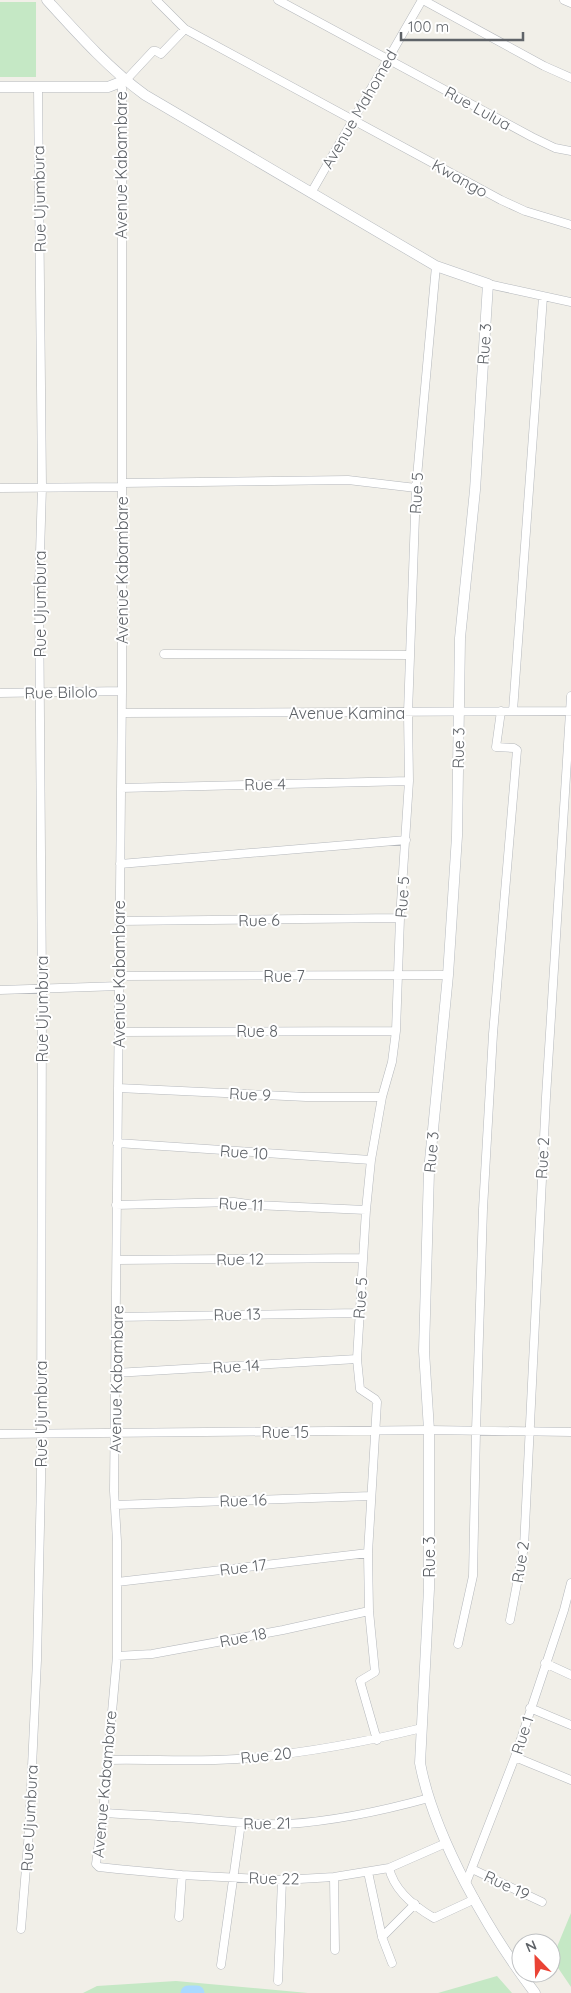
<svg xmlns="http://www.w3.org/2000/svg" width="571" height="1993" viewBox="0 0 571 1993" font-family="Quicksand,sans-serif">
<style>
.green{fill:#c5e8c5}
.lines{fill:none;stroke-linecap:round;stroke-linejoin:round}
.river{stroke:#aadaff;stroke-width:15}
.street-casing{stroke:#b5b8bc;stroke-width:9}
.secondary-casing{stroke:#b6babf;stroke-width:11}
.street{stroke:#fff;stroke-width:8}
.secondary{stroke:#fff;stroke-width:10}
.labels{text-anchor:middle;dominant-baseline:central;stroke-width:4;stroke-linejoin:round;paint-order:stroke}
.street-label{font-size:16px;fill:#5f6368;stroke:#fff}
</style>
<rect width="100%" height="100%" fill="#f1efe8"/>
<!-- green -->
<path class="green" d="M0,2H36V77H0Z
M571,1913V1987L552,1959Z
M497,1976L512,1993H438Z
M176,1981L308,1993H83L97,1986Z"/>
<g class="lines">
<!-- river -->
<path class="river" d="M188,1993H197"/>
<defs>
<path id="street" d="M156,0L185,29L501,200L525,211L571,225
M278,0L532,137L555,148L571,151
M423,0L544,66L571,78
M564,0L571,3
M126,80L153,51H156L161,54L185,29
M121,82L122,88V691L114,1491L117,1541V1656L103,1813L96,1864L99,1867L117,1869L182,1875L282,1880L334,1877L389,1868L446,1843
M311,193L422,0
M488,284L571,302
M122,483L348,480L416,488
M0,488L122,487
M164,654L410,655
M0,693L122,691
M513,711L543,297
M122,713L571,711
M121,788L409,781
M120,864L406,840
M119,921L400,918
M120,976L448,975
M0,990L120,986
M119,1032L396,1031
M118,1088L306,1097H382
M117,1143L371,1160
M116,1205L234,1202L255,1205L366,1210
M117,1260L363,1258
M116,1317L359,1313
M115,1373L357,1359
M0,1434L429,1430L571,1432
M115,1505L371,1496
M117,1582L368,1553
M510,1620L524,1547L546,1097L571,696
M458,1644L473,1576L476,1431L483,1209L493,1034L517,750L514,748L496,747L501,711
M117,1656L152,1654L283,1630L369,1611
M545,1663L571,1675
M530,1708L571,1725
M377,1740L360,1681L375,1672L369,1611L368,1553L377,1402L375,1399L360,1389L357,1359L366,1210L371,1160L382,1097L392,1062L396,1031L400,918L409,781L408,713L416,488L436,266
M515,1757L571,1780
M107,1760C150,1759 194,1762 237,1759C299,1754 361,1743 422,1728
M103,1813C135,1815 167,1816 199,1819C228,1822 257,1825 287,1824C336,1821 382,1811 429,1798
M389,1868C394,1890 415,1907 434,1918L475,1899
M472,1869L542,1902
M368,1872L382,1937L392,1963
M334,1877L335,1950
M466,1883L515,1757L564,1610L571,1583
M179,1917L182,1875
M21,1929L29,1831L37,1660L41,1481L42,988L39,587L42,487L38,87
M382,1937L415,1904
M221,1965L241,1823
M278,1981L282,1880"/>
<path id="secondary" d="M47,0C77,33 109,69 145,95L436,266L488,284L475,490L460,638L457,836L448,975L429,1171L424,1351L429,1430V1589L420,1763C434,1837 489,1933 535,1993
M0,87H108L126,80"/>
</defs>
<!-- street casing -->
<use href="#street" class="street-casing"/>
<!-- secondary casing -->
<use href="#secondary" class="secondary-casing"/>
<!-- street -->
<use href="#street" class="street"/>
<!-- secondary -->
<use href="#secondary" class="secondary"/>
</g>
<g class="labels">
<!-- street labels -->
<g class="street-label">
<text transform="translate(478 108) rotate(29)">Rue Lulua</text>
<text transform="translate(359 109) rotate(-60)">Avenue Mahomed</text>
<text transform="translate(121 165) rotate(-90)">Avenue Kabambare</text>
<text transform="translate(460 178) rotate(29)">Kwango</text>
<text transform="translate(39 199) rotate(-91)">Rue Ujumbura</text>
<text transform="translate(484 344) rotate(-86)">Rue 3</text>
<text transform="translate(416 493) rotate(-87)">Rue 5</text>
<text transform="translate(122 570) rotate(-90)">Avenue Kabambare</text>
<text transform="translate(40 604) rotate(-90)">Rue Ujumbura</text>
<text transform="translate(61 692) rotate(-1)">Rue Bilolo</text>
<text x="347" y="713">Avenue Kamina</text>
<text transform="translate(458 748) rotate(-89)">Rue 3</text>
<text transform="translate(265 784) rotate(-1)">Rue 4</text>
<text transform="translate(402 897) rotate(-86)">Rue 5</text>
<text transform="translate(259 920) rotate(-1)">Rue 6</text>
<text transform="translate(119 974) rotate(-90)">Avenue Kabambare</text>
<text x="284" y="976">Rue 7</text>
<text transform="translate(42 1009) rotate(-90)">Rue Ujumbura</text>
<text x="257" y="1031">Rue 8</text>
<text transform="translate(250 1094) rotate(3)">Rue 9</text>
<text transform="translate(244 1152) rotate(4)">Rue 10</text>
<text transform="translate(431 1152) rotate(-85)">Rue 3</text>
<text transform="translate(542 1158) rotate(-87)">Rue 2</text>
<text transform="translate(241 1204) rotate(3)">Rue 11</text>
<text transform="translate(240 1259) rotate(-1)">Rue 12</text>
<text transform="translate(360 1298) rotate(-86)">Rue 5</text>
<text transform="translate(237 1314) rotate(-1)">Rue 13</text>
<text transform="translate(236 1366) rotate(-3)">Rue 14</text>
<text transform="translate(116 1379) rotate(-89)">Avenue Kabambare</text>
<text transform="translate(41 1414) rotate(-90)">Rue Ujumbura</text>
<text x="285" y="1432">Rue 15</text>
<text transform="translate(243 1500) rotate(-2)">Rue 16</text>
<text transform="translate(429 1557) rotate(-90)">Rue 3</text>
<text transform="translate(520 1562) rotate(-81)">Rue 2</text>
<text transform="translate(243 1567) rotate(-7)">Rue 17</text>
<text transform="translate(243 1637) rotate(-11)">Rue 18</text>
<text transform="translate(522 1735) rotate(-72)">Rue 1</text>
<text transform="translate(266 1755) rotate(-6)">Rue 20</text>
<text transform="translate(104 1784) rotate(-85)">Avenue Kabambare</text>
<text transform="translate(29 1818) rotate(-87)">Rue Ujumbura</text>
<text transform="translate(267 1823) rotate(-1)">Rue 21</text>
<text transform="translate(274 1878) rotate(1)">Rue 22</text>
<text transform="translate(507 1885) rotate(25)">Rue 19</text>
</g>
</g>
<!-- north arrow -->
<g transform="translate(536 1958) rotate(337)"><circle r="24" fill="#ffffff" stroke="#bfc1c3"/>
<path d="M0-4L9 19L0 12L-9 19Z" fill="#ea4335"/>
<text y="-8" font-size="14" font-weight="bold" text-anchor="middle" fill="#5f6368">N</text>
</g>
<!-- scale -->
<path d="M401 32v8h122v-8" fill="none" stroke="#5f6368" stroke-width="2.5"/>
<text x="408" y="32" font-size="15" fill="#5f6368" stroke="#ffffff" stroke-width="4" paint-order="stroke">100 m</text>
</svg>
